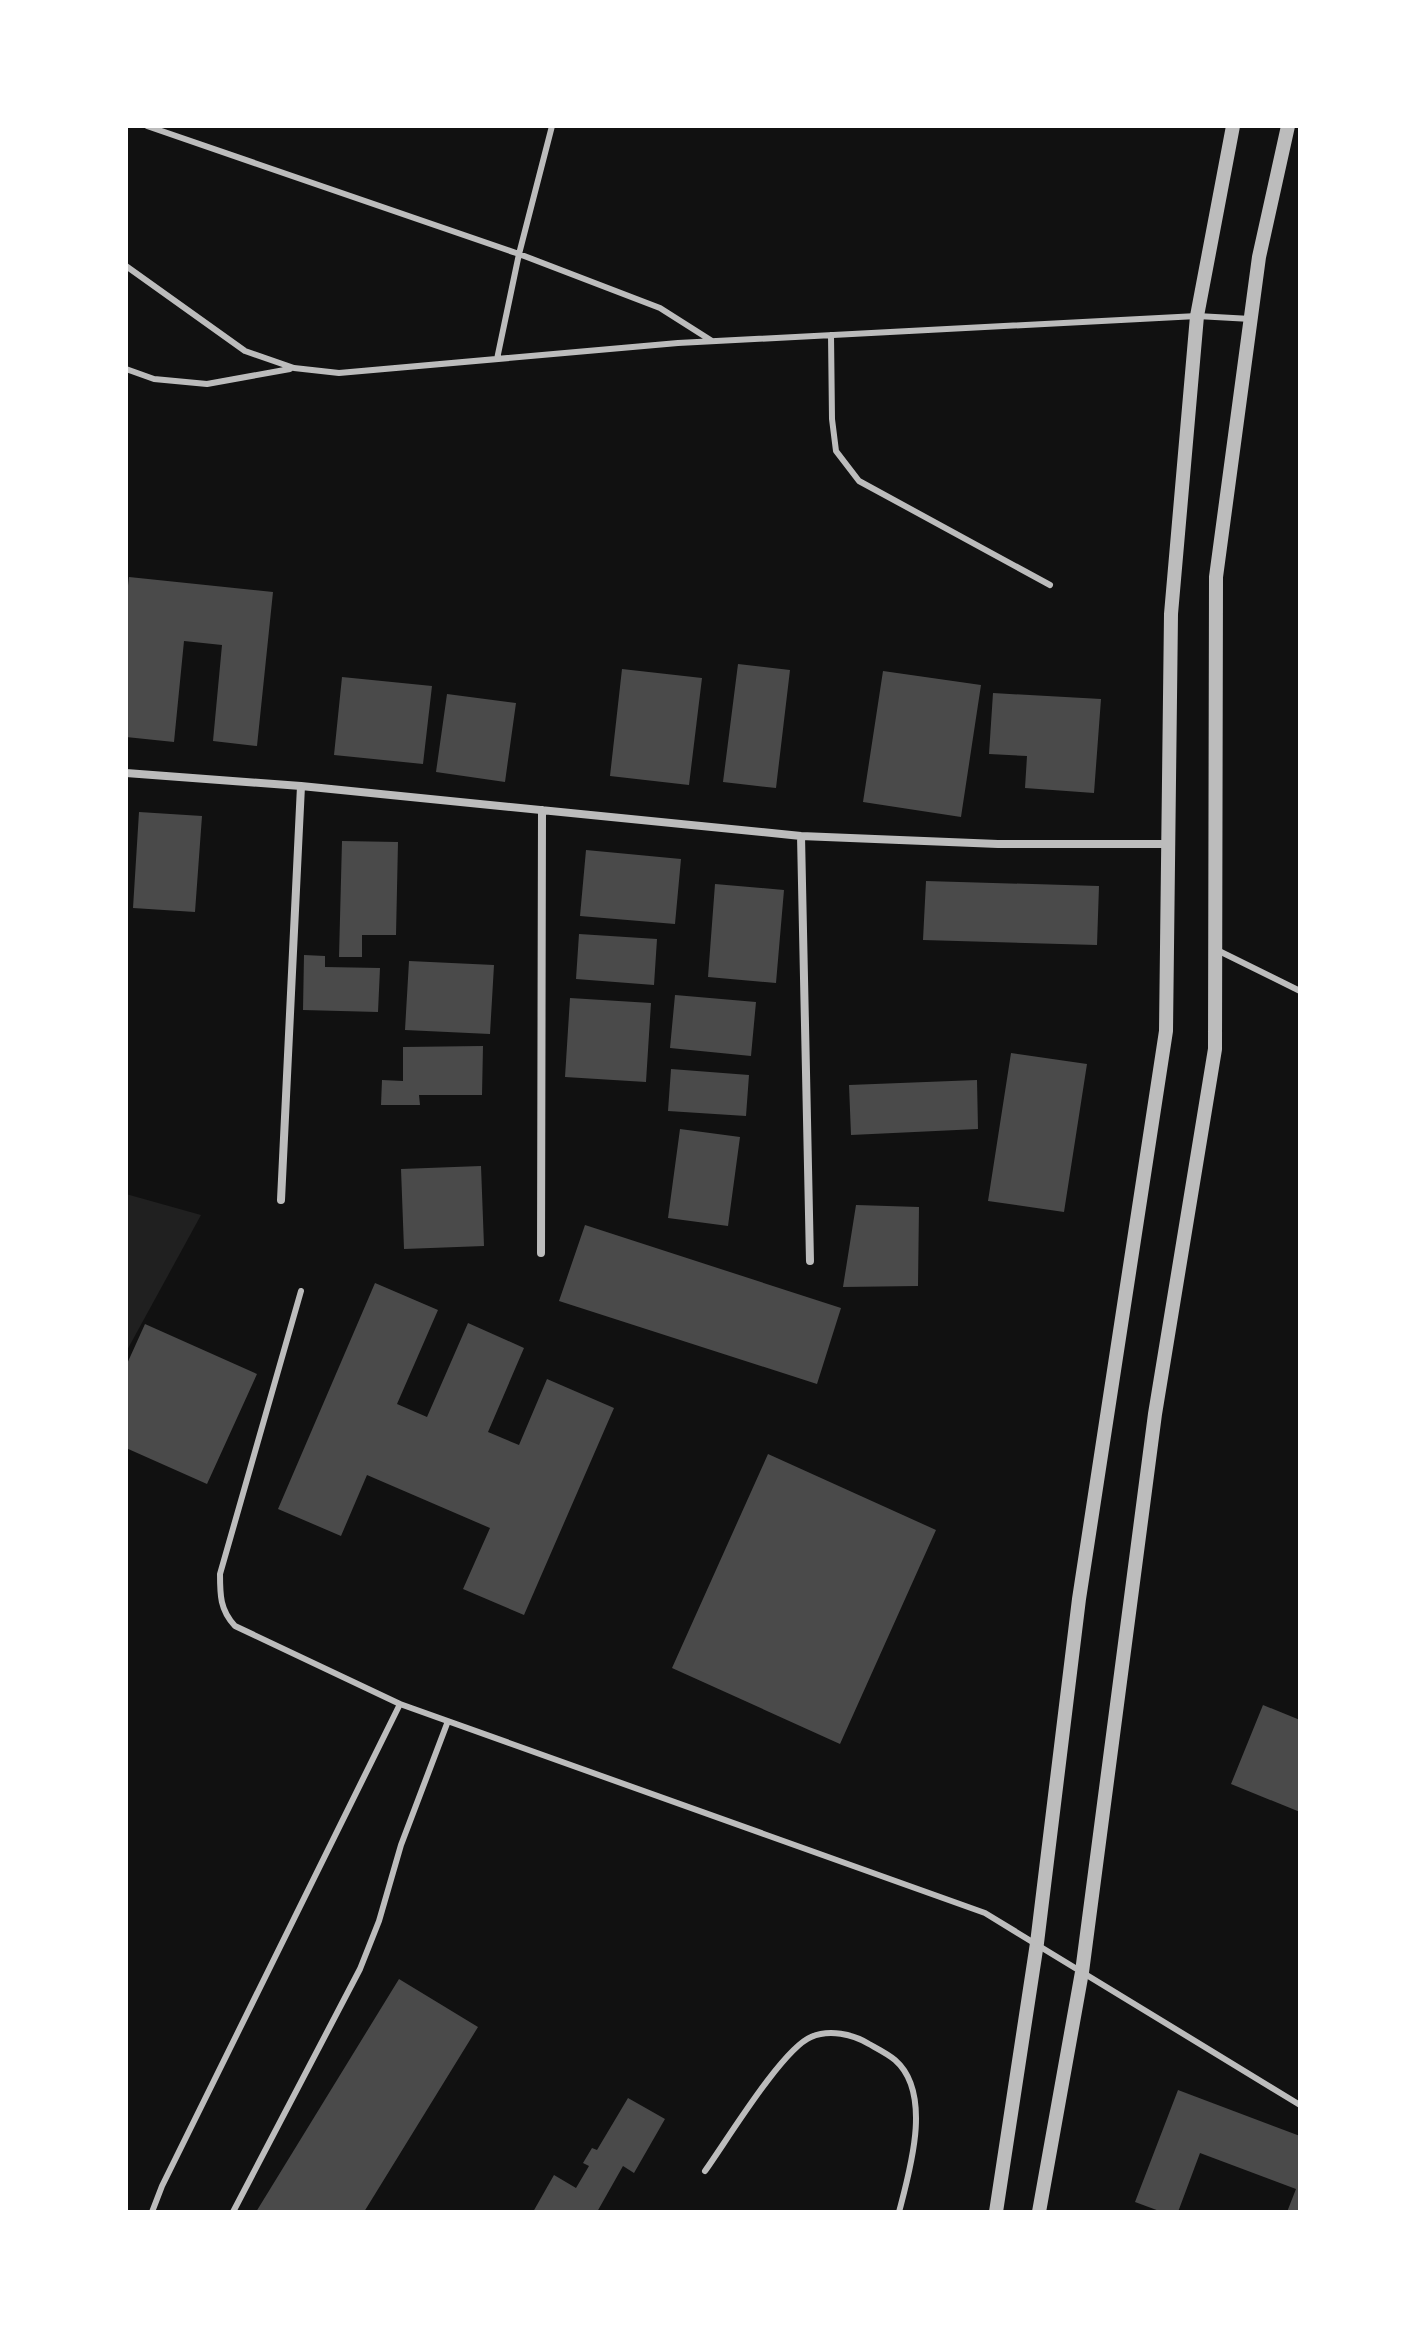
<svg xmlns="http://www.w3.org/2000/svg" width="1426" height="2338" viewBox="0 0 1426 2338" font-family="'Open Sans',sans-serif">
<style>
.green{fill:#202020}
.building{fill:#4a4a4a}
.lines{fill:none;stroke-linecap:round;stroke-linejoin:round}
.service{stroke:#bcbcbc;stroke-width:6}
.minor{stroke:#bcbcbc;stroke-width:8}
.tertiary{stroke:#bcbcbc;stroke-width:14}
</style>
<rect width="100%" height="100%" fill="#111"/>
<!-- green -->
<path class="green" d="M126,1194L201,1215L126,1352Z"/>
<!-- building -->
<path class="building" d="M129,577L273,592L257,746L213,741L222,645L184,641L174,742L126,737V603Z
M738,664L790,670L776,788L723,782Z
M622,669L702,678L689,785L610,776Z
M883,671L981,685L961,817L863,802Z
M342,677L432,686L423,764L334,755Z
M993,693L1101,699L1094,793L1025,788L1027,756L989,754Z
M447,694L516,703L505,782L436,772Z
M139,812L202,816L195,912L133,908Z
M342,841L398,842L396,935H362V957H339Z
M586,850L681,859L675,924L580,916Z
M926,881L1099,886L1097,945L923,940Z
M715,884L784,890L776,983L708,977Z
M579,934L657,939L654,985L576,979Z
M304,955L325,956V967L380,968L378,1012L303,1010Z
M409,961L494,965L490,1034L405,1030Z
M675,995L756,1002L751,1056L670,1048Z
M570,998L651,1003L646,1082L565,1077Z
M483,1046L482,1095H419L420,1105H381L382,1080L403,1081V1047Z
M1011,1053L1087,1064L1064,1212L988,1201Z
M671,1069L749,1075L746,1116L668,1111Z
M977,1080L978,1129L851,1135L849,1085Z
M680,1129L740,1137L728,1226L668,1218Z
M481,1166L484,1246L404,1249L401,1169Z
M856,1205L919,1207L918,1286L843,1287Z
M585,1225L841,1308L817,1384L559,1301Z
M375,1283L438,1310L397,1404L427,1417L468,1323L524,1348L488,1432L519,1445L547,1379L614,1408L524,1615L463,1589L490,1528L367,1475L341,1536L278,1509Z
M145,1324L257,1374L207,1484L126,1448V1366Z
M768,1454L936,1530L840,1744L672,1668Z
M1263,1705L1300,1720V1812L1231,1784Z
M399,1979L478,2027L364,2212H256Z
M1178,2090L1300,2136V2212H1287L1296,2189L1200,2153L1178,2212H1162L1135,2202Z
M628,2098L665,2119L634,2173L623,2166L597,2212H533L554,2175L576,2188L589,2166L583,2163L592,2148L597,2150Z"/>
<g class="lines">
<!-- service -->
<path class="service" d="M147,126L519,254L660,308L712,341
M126,266L245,351L294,368L339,373L678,343L1197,316L1251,319
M831,335L832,419L836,451L859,481L1050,585
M497,359L519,254L552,126
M126,369L154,379L207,384L290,369
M1217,950L1300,991
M301,1291L220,1574C220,1595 220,1610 235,1626L400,1704L985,1913L1300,2105
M705,2171C726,2142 782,2049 811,2037C829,2029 853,2034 869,2044C878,2049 888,2054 895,2060C933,2093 910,2170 899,2212
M152,2212L162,2186L400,1704
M233,2212L360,1969L379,1921L401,1845L448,1721"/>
<!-- minor -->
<path class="minor" d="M126,773L301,786L801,836L998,844H1168
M801,836L810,1261
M281,1200L301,786
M541,1253L542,810"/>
<!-- tertiary -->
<path class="tertiary" d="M996,2212L1037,1943L1079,1599L1166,1031L1171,614L1197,316L1233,126
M1039,2212L1082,1972L1155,1414L1215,1049L1216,577L1259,257L1288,126"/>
</g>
<!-- border -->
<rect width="1426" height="2338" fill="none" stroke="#ffffff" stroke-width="256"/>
</svg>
